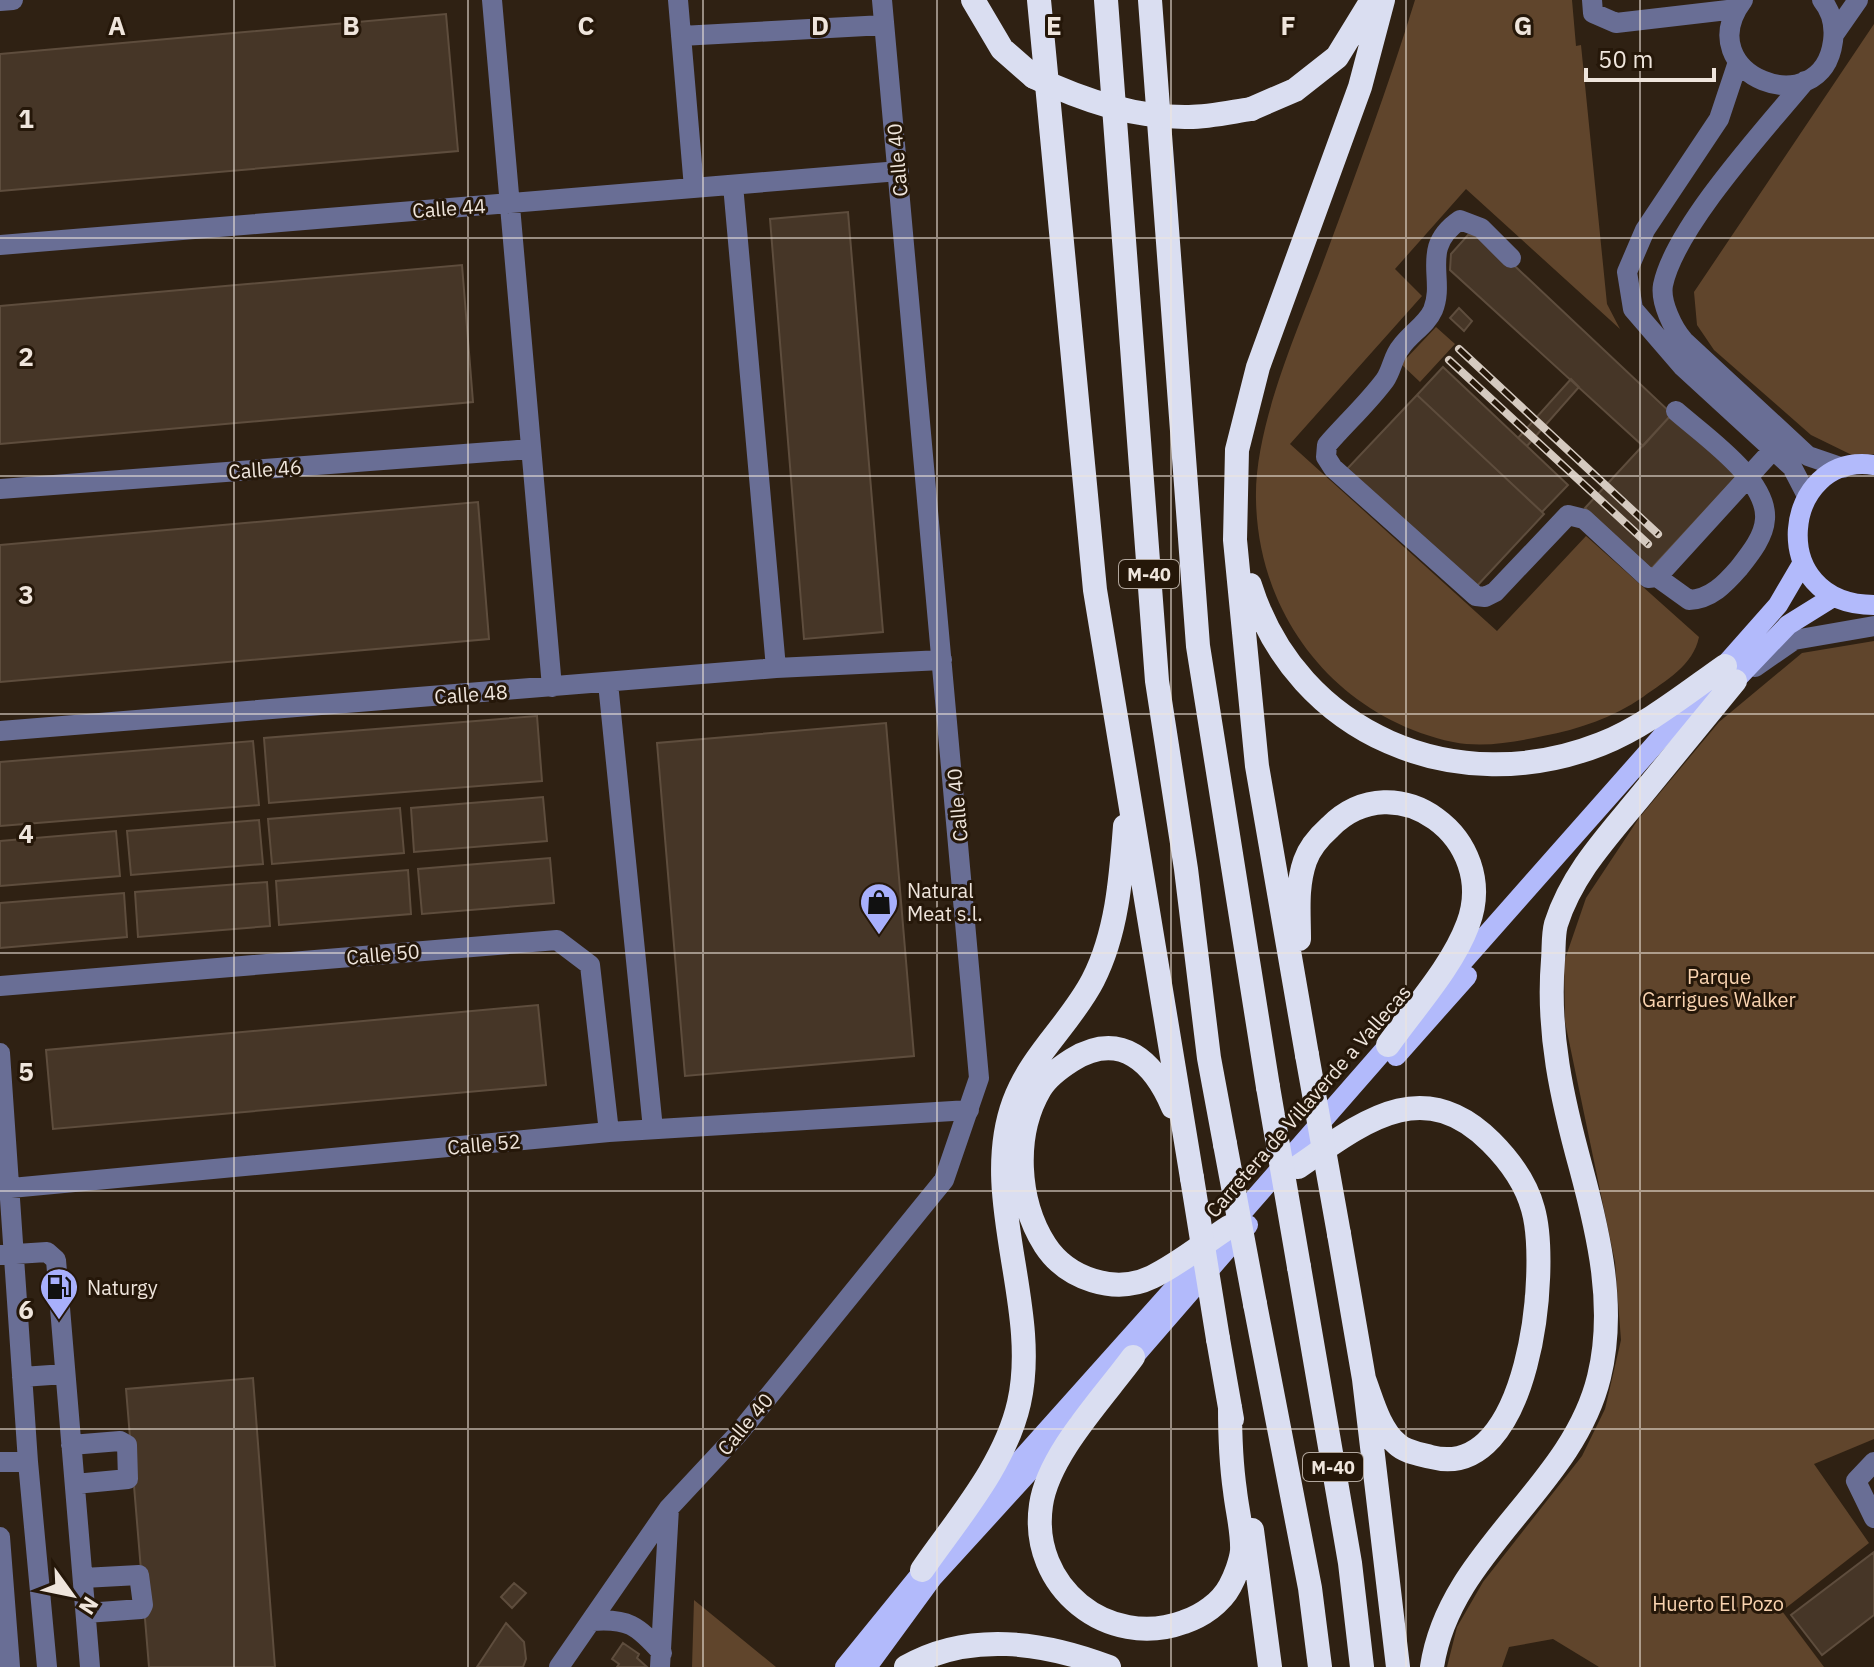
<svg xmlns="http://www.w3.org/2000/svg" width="1874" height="1667" viewBox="0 0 1874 1667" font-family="'IBM Plex Sans',sans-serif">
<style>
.green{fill:#60452c}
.building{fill:#463627;stroke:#5e4d3d;stroke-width:2}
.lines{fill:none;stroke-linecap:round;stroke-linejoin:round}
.minor{stroke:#696e95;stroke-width:20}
.major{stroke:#b2bafb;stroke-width:20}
.highway{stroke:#dadef1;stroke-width:24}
.rail-casing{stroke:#d5cac0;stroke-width:8}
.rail{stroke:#251709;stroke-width:5;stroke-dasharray:15;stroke-linecap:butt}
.highway-bridge{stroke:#dadef1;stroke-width:24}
.grid{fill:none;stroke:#efe5dc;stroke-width:2;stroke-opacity:0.55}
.labels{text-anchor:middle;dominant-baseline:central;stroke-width:6;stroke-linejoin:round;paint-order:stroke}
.shield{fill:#251709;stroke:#b2a79d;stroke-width:2}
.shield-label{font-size:18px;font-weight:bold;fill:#efe5dc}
.street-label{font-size:20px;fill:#efe5dc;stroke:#251709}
.poi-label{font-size:20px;fill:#efe5dc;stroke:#251709;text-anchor:start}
.park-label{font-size:20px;fill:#f9d3b0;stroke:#251709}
.grid-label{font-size:26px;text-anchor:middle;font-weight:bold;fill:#efe5dc;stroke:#251709;stroke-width:6;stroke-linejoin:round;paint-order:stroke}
</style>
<rect width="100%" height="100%" fill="#2f2113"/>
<!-- green -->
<path class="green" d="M1415,0H1572L1576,46L1581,45L1607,304L1620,329L1466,189L1395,269L1422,296L1290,444L1497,631L1586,536L1699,637C1693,666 1666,680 1643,697C1612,718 1580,729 1543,736C1514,742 1483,748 1453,742C1337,717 1258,617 1256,500C1254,428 1296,334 1321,268C1354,179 1387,91 1415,0Z
M1874,24V454L1856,457L1811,435L1714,350L1697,325L1694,292Z
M1436,327L1455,344L1420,382L1401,364Z
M1874,641V1439L1814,1464L1869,1543L1782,1611L1824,1667H1599L1553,1639L1509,1647L1502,1667H1447L1457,1627L1483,1582L1582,1456L1605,1409L1621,1340L1615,1262L1565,1022L1564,962L1586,898L1639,818L1719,722L1802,653Z
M694,1600L776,1667H692Z"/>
<!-- building -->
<path class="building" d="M446,14L458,151L0,191V54Z
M848,212L883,632L804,639L770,219Z
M1468,235L1484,237L1672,414L1643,446L1450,270L1451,254Z
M462,265L473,402L0,444V306Z
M1459,308L1472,321L1464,331L1450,318Z
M1443,367L1568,485L1542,512L1417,395Z
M1571,379L1579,387L1527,446L1518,438Z
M1417,395L1544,514L1475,588L1347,469Z
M1672,414L1738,475L1651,569L1585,508Z
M478,502L489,639L0,682V545Z
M537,716L542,781L269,803L264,738Z
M886,723L914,1056L685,1076L657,743Z
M253,741L259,805L0,826V762Z
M543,797L547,841L414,852L411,808Z
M400,808L404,853L272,864L268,819Z
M259,820L263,864L131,875L127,831Z
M116,831L120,876L0,886V841Z
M550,858L554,903L422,914L418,869Z
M408,870L411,914L279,925L276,881Z
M267,882L270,926L138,937L135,892Z
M124,893L127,937L0,948V903Z
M538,1005L546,1085L53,1129L46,1050Z
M253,1378L275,1667H149L126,1389Z
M1874,1552V1615L1822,1655L1791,1615Z
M514,1583L526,1593L512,1608L501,1597Z
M506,1623L524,1642L526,1659L523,1667H477Z
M623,1643L639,1654L637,1658L647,1667H617L619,1664L612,1659Z"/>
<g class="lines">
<!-- minor -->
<path class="minor" d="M492,0L552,687
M678,0L694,188
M1592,0L1593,13L1616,23L1736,9
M1743,0C1687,75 1822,126 1833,41C1835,26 1831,11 1822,0
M0,1L13,0
M1835,33L1858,0
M681,36L884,25
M1738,62L1719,119L1645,230L1627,272L1633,309L1683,367L1792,467L1807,496
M1805,81C1766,128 1675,227 1663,285C1660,302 1673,329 1684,341L1808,456L1843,468
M733,185L776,668
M0,245L899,171
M1511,258L1481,228L1460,220C1419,248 1446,278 1433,310C1427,324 1410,334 1401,347C1393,356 1392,370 1385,380C1368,403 1346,423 1327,445L1326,457L1333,468L1476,596L1485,597L1495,592L1568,515L1584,519L1648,578L1657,577L1689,600C1711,599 1725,584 1739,568C1750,554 1764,537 1765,519C1768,479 1703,435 1676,411
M0,489L530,449
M1657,577L1781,441
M1755,667L1794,640L1874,626
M608,683L653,1129
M0,731L776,668L942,660
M0,986L557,940L590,965L609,1132
M0,1053L28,1462L47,1667
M0,1189L609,1132L969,1110
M0,1255L47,1252L56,1260L90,1667
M22,1377L65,1374
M71,1445L120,1441L127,1445L128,1479L75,1484
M0,1462H28
M1874,1462L1856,1481L1874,1518
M0,1537L10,1667
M83,1578L139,1575L143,1605L141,1609L86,1613
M591,1621C628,1618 637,1625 662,1653
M559,1667L669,1508L738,1434L944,1180L979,1078L882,0
M660,1667L669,1508"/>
<!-- major -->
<path class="major" d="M1874,465C1782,451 1763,605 1874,605
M1725,691L1788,625L1833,597
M1444,983L1778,605L1802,564
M1396,1056L1467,976
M1233,1223L1399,1033
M1125,1367L1248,1225
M974,1512L1211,1247
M845,1667L932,1560
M867,1667L932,1578L1068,1429"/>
<!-- highway -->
<path class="highway" d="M973,0L1002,49L1034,77
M1039,0L1095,590L1192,1178
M1106,0L1157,681L1186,869L1209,1058L1225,1144
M1150,0L1198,646L1268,1087
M1251,109L1295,90L1337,57L1372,0
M1250,585C1297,735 1457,801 1601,744C1646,726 1685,694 1725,666
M1299,939C1299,913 1296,887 1305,861C1309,849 1320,836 1330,827C1396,761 1500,839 1468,924C1452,967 1415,1007 1388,1045
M1307,1055L1257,766L1235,540L1237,450L1258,367L1360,87L1383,0
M1173,1107C1154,1062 1121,1030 1072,1060C1061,1067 1047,1077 1040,1089C1013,1135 1017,1201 1045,1245C1067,1279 1115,1295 1152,1277C1179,1264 1204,1243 1229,1227
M1298,1167C1362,1123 1422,1073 1491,1142C1510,1161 1526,1183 1533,1209C1550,1269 1530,1483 1431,1457C1420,1454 1405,1452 1397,1444C1379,1429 1372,1400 1364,1379
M1339,1234L1364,1379L1398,1667
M1299,1267L1350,1563L1362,1667
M1255,1304L1310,1588L1320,1667
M1218,1339L1232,1419
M1133,1357C1103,1398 1048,1455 1041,1505C1029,1587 1108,1650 1184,1622C1202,1616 1221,1603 1230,1586C1235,1577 1241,1561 1242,1551C1243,1532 1237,1510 1235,1491C1231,1463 1230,1435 1230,1407
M1252,1530L1270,1667
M922,1570C958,1518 1005,1465 1019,1403C1041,1306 979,1197 1014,1102C1031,1055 1071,1023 1093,980C1117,933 1121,878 1125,826
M906,1667C969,1631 1044,1642 1109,1667
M1432,1667C1449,1551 1572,1489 1599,1377C1616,1308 1599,1235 1581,1168C1562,1099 1547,1032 1553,960C1554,948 1553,935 1556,924C1572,874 1606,838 1639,798C1671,759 1703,720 1735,681"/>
<defs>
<path id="rail" d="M1459,349L1658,534
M1449,360L1648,544"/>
</defs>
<!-- rail casing -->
<use href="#rail" class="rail-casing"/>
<!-- rail -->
<use href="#rail" class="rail"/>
<!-- highway-bridge -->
<path class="highway-bridge" d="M1034,77C1082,100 1134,118 1189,117C1209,117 1231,112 1251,109
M1307,1055L1339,1234
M1268,1087L1299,1267
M1225,1144L1255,1304
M1192,1178L1218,1339"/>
</g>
<!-- grid -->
<path class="grid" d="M234,0V1667M468,0V1667M703,0V1667M937,0V1667M1171,0V1667M1406,0V1667M1640,0V1667M0,238H1874M0,476H1874M0,714H1874M0,953H1874M0,1191H1874M0,1429H1874"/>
<!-- icons -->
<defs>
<symbol id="shop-pin" viewBox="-11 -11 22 30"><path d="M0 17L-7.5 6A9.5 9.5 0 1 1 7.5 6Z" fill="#a8b0fc" stroke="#251709"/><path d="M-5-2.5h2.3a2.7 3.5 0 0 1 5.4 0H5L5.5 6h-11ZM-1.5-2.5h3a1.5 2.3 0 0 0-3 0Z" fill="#111"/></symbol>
<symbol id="fuel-pin" viewBox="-11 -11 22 30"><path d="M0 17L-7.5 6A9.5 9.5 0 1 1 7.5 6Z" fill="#a8b0fc" stroke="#251709"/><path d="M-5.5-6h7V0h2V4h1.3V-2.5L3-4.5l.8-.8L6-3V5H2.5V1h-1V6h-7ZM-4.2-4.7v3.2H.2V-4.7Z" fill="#111"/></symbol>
</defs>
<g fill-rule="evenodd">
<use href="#shop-pin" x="857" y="880" width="44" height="60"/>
<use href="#fuel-pin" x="37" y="1265" width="44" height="60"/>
</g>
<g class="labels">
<!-- shield labels -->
<g class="shield">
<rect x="1119" y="560" width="60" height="28" rx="6"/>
<rect x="1303" y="1453" width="60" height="28" rx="6"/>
</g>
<g class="shield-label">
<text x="1149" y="574">M-40</text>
<text x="1333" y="1467">M-40</text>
</g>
<!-- street labels -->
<g class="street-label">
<text transform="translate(897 160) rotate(-95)">Calle 40</text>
<text transform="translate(449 208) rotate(-4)">Calle 44</text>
<text transform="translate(265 469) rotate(-4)">Calle 46</text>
<text transform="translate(471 694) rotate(-4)">Calle 48</text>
<text transform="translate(957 805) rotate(-95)">Calle 40</text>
<text transform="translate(383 954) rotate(-5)">Calle 50</text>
<text transform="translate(1308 1101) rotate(-49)">Carretera de Villaverde a Vallecas</text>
<text transform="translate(484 1144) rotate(-5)">Calle 52</text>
<text transform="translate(745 1424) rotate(-50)">Calle 40</text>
</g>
<!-- poi labels -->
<g class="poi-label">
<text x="907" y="890">Natural<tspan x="907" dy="23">Meat s.l.</tspan></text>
<text x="87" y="1287">Naturgy</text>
</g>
<!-- park labels -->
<g class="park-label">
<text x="1719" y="976">Parque<tspan x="1719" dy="23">Garrigues Walker</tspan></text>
<text x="1718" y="1603">Huerto El Pozo</text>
</g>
</g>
<g class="grid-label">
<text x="117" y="35">A</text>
<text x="351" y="35">B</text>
<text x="586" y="35">C</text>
<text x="820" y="35">D</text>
<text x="1054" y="35">E</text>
<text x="1288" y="35">F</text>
<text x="1523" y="35">G</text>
<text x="26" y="128">1</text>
<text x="26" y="366">2</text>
<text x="26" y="604">3</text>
<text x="26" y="843">4</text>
<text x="26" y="1081">5</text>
<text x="26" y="1319">6</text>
</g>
<!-- north arrow -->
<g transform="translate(72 1595) rotate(123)" stroke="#251709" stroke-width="6" paint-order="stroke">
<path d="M0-6L14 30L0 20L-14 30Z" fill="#efe5dc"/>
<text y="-12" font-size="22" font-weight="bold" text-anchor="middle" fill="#efe5dc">N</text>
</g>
<!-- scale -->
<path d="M1586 68v12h128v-12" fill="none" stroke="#efe5dc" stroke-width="4"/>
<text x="1598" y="68" font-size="24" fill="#efe5dc" stroke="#251709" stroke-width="6" paint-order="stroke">50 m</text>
</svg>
